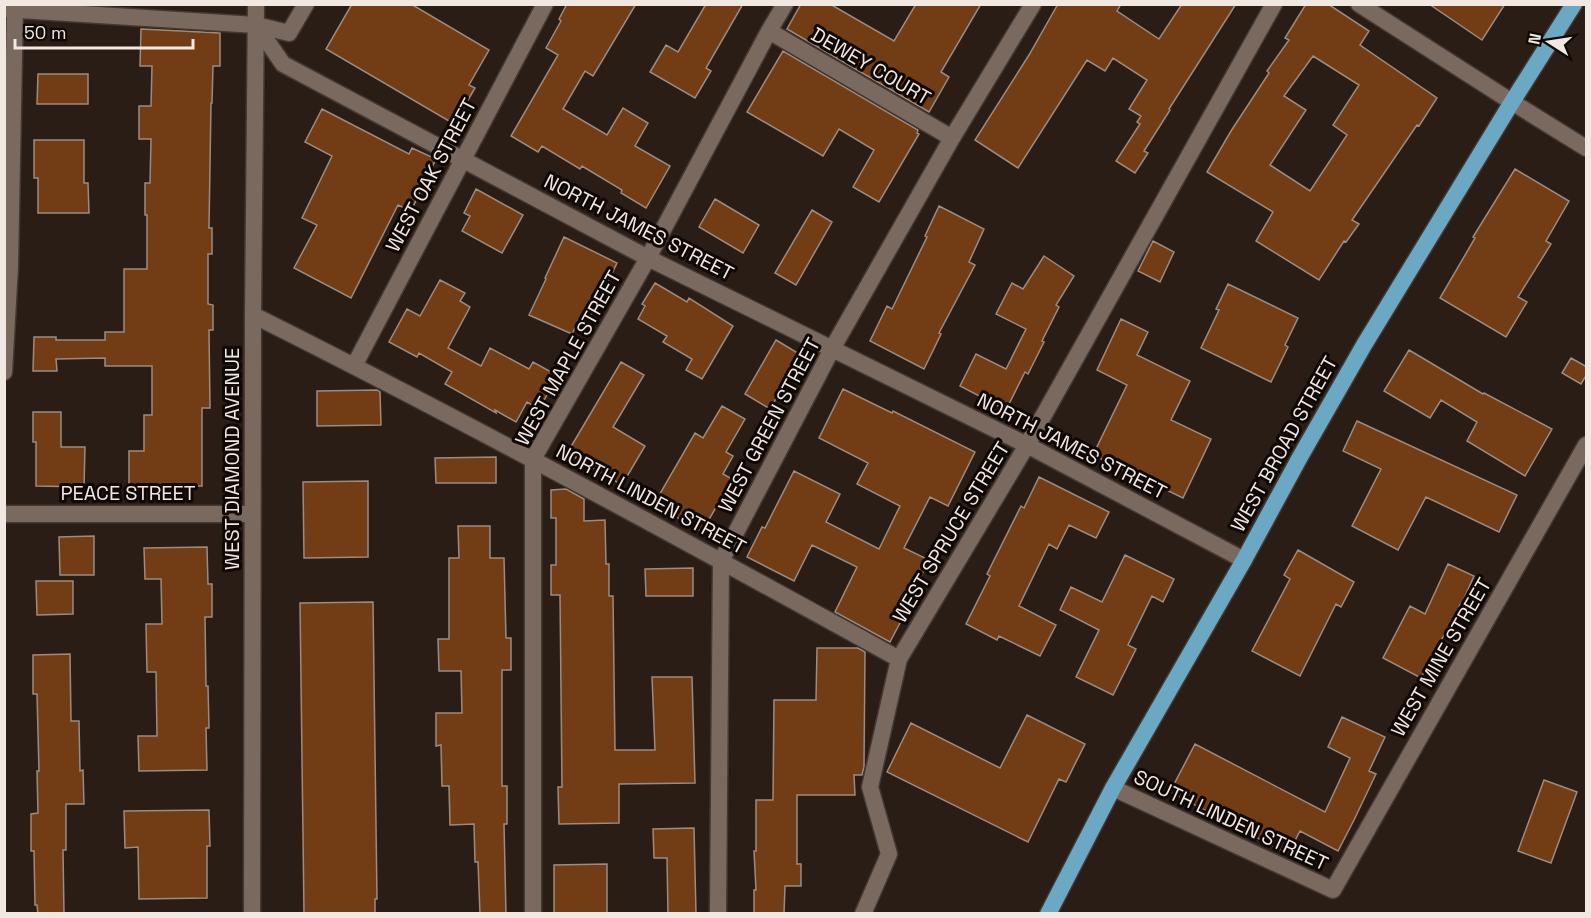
<svg xmlns="http://www.w3.org/2000/svg" width="1591" height="918" viewBox="0 0 1591 918" font-family="'Space Grotesk',sans-serif">
<style>
.building{fill:#723d14;stroke:#9c8b81;stroke-width:1.5;fill-rule:evenodd}
.lines{fill:none;stroke-linecap:round;stroke-linejoin:round}
.minor-casing{stroke:#443833;stroke-width:19}
.tertiary-casing{stroke:#443833;stroke-width:19}
.trunk-casing{stroke:#443833;stroke-width:19}
.minor{stroke:#79695f;stroke-width:16}
.tertiary{stroke:#79695f;stroke-width:16}
.trunk{stroke:#6aa8c4;stroke-width:16}
.labels{text-anchor:middle;dominant-baseline:central;stroke-width:6;stroke-linejoin:round;paint-order:stroke}
.street-label{font-size:20px;fill:#f1e8e2;stroke:#0f0906}
</style>
<rect width="100%" height="100%" fill="#2a1d15"/>
<!-- building -->
<path class="building" d="M352,4H411L489,50L469,85L475,88L454,124L326,49Z
M567,4H636L593,76L585,71L563,109L607,135L623,108L648,123L635,146L670,166L646,208L621,193L622,190L582,166L580,169L542,146L538,152L511,136L558,55L546,48L561,21L559,19Z
M706,4H743L706,68L711,71L695,98L650,72L666,45L678,52Z
M801,4H830L894,41L916,4H981L941,72L949,77L929,112L787,29Z
M1058,4H1121L1117,11L1159,39L1182,4H1236L1169,109L1170,110L1144,151L1148,153L1135,173L1116,161L1140,124L1137,122L1141,116L1129,109L1147,80L1113,58L1105,71L1087,60L1018,168L975,140L1029,55Z
M1306,4H1328L1369,31L1360,45L1437,98L1419,126L1417,125L1352,220L1359,224L1346,242L1344,241L1319,280L1256,241L1273,212L1207,172L1231,131L1269,73L1267,71L1289,40L1285,38ZM1313,56L1359,85L1333,125L1347,135L1310,191L1270,165L1306,110L1284,96Z
M1429,4H1505L1482,40Z
M141,29L220,33V66H213L212,103H211L209,228H212V254H208V304L213,305V330H209L210,408H202V486H129V451H144V415H152V366H105V358L56,359L57,371H33L34,337H56V340H105V332H124V269H147V215H145V183H150L151,139H139V106H151L152,66H140Z
M783,51L918,130L917,133L919,134L879,202L853,187L874,150L839,129L823,156L747,112Z
M38,74H88V104H37Z
M322,109L409,154L412,148L436,159L411,211L398,205L351,298L294,268L317,225L302,218L332,156L305,142Z
M34,140H84V183H88L89,213H38V178H34Z
M1515,169L1569,201L1546,241L1551,244L1518,297L1527,302L1506,337L1440,298L1475,238L1473,237Z
M476,189L523,215L502,253L462,231L470,216L464,213Z
M715,199L759,225L743,253L699,227Z
M939,206L984,229L969,262L975,265L939,333L941,334L924,369L870,341L887,306L892,309L927,237L925,236Z
M812,210L832,222L796,285L775,273Z
M564,237L617,263L586,326L578,322L572,334L529,315L546,279L545,278Z
M1153,241L1174,252L1160,282L1138,271Z
M1044,256L1074,276L1056,305L1059,307L1042,341L1044,342L1028,374L1025,372L1006,410L960,386L976,354L1006,369L1026,329L996,314L1012,283L1023,289Z
M440,280L465,293L460,301L470,307L448,348L481,366L490,348L529,369L533,362L553,373L547,386L551,388L539,409L527,402L516,422L495,410L496,413L445,384L452,372L419,353L417,357L389,342L407,309L420,316Z
M655,283L687,302L689,298L733,326L702,379L686,370L692,359L663,342L667,336L638,319L645,306L642,304Z
M1228,284L1298,318L1285,345L1288,347L1271,382L1201,348L1219,310L1216,309Z
M1121,319L1148,332L1137,355L1190,381L1171,420L1211,439L1183,498L1093,455L1127,385L1097,370Z
M776,340L801,355L770,409L745,394Z
M1409,350L1483,394L1484,393L1552,429L1525,476L1467,441L1477,422L1441,400L1430,418L1384,391Z
M1571,358L1587,367V374L1581,384L1562,373Z
M621,362L644,375L613,427L645,446L622,485L572,456H581L569,450Z
M843,389L892,413L893,411L975,452L948,506L930,497L904,548L929,560L911,597L913,598L890,642L835,612L857,567L812,545L794,581L747,557L762,527L765,528L794,471L840,494L826,522L879,549L900,506L857,484L868,463L819,438Z
M377,390L380,392L381,425L317,426V391Z
M722,406L745,419L726,452L733,456L723,474L732,479L702,532L654,504L695,433L703,438Z
M33,412H61V447H85L84,487L36,486V442H33Z
M1357,421L1517,495L1499,532L1426,497L1398,550L1352,526L1381,469L1343,451Z
M496,457V483H436L435,458Z
M1039,477L1109,512L1096,538L1069,525L1057,549L1049,544L1019,606L1056,625L1040,656L999,636L997,640L966,624L990,576L987,574L1021,506L1024,508Z
M368,481V557L304,558L303,482Z
M566,489L584,499V521L605,520L606,564H609V596H613L615,750H655L652,677H692L695,783L619,784V823L559,824L558,787H562L560,595H551V565H556V518H551V490Z
M458,526H490V558H504L506,638H511V670H502V786H507V824H504L506,914H480L478,862H475L474,824L450,825L449,786H442L441,745L436,746V713H462L461,671H439L438,639H449V558H459Z
M94,536V575H60L59,537Z
M207,547L208,584H212V617H205L206,686H208L209,728H206L207,770L139,771L138,736H157L156,672H147L146,624H162L161,579H145L144,548Z
M1298,550L1354,582L1341,607L1336,604L1300,676L1252,651L1290,579L1284,575Z
M1125,555L1174,579L1163,602L1152,596L1128,645L1136,649L1113,695L1076,677L1099,630L1060,610L1071,587L1102,602Z
M1448,564L1474,576L1462,603H1461L1421,678L1383,658L1410,606L1425,614Z
M693,568V596H646L645,569Z
M36,581H73V614L37,615Z
M373,602L377,899H375V914H304L300,603Z
M817,648H858L865,652L864,767L862,775H854L855,795H797V864H801V886H785L784,914H754V890H756L754,851H756V800H773L774,700H816Z
M70,654L71,721H79L80,771L83,770L84,804H66V850H63L64,914H38L37,905H35L34,851H31V814L38,813L37,771H39L37,694H33V655Z
M1027,715L1085,744L1066,782L1059,779L1028,842L887,772L911,723L1000,768Z
M1342,717L1385,737L1369,771L1376,774L1354,820L1338,851L1300,831L1288,854L1170,792L1195,744L1325,812L1350,758L1328,747Z
M1544,780L1577,792L1551,863L1518,851Z
M209,810L210,846H207V898L139,899L138,847L125,848L124,811Z
M694,828L696,914H668L667,858H654L653,829Z
M607,864V914H554V865Z"/>
<g class="lines">
<defs>
<path id="minor" d="M1359,4L1512,102L1586,148
M4,9L256,25L289,33L306,4
M256,25L283,64L648,258L1027,445L1244,560
M769,31L952,138
M253,315C471,424 685,541 899,659
M354,366L545,4
M4,372L10,266L15,4
M4,514H252
M1113,788L1333,890L1586,445
M533,914V459L648,258L769,31L785,4
M718,914L721,561L832,349L952,138L1033,4
M863,914L889,854L870,787L899,659L1027,445L1274,4"/>
<path id="tertiary" d="M252,914L253,315L256,4"/>
<path id="trunk" d="M1048,914L1113,788L1244,560L1300,457L1364,345L1512,102L1574,4"/>
</defs>
<!-- minor casing -->
<use href="#minor" class="minor-casing"/>
<!-- tertiary casing -->
<use href="#tertiary" class="tertiary-casing"/>
<!-- trunk casing -->
<use href="#trunk" class="trunk-casing"/>
<!-- minor -->
<use href="#minor" class="minor"/>
<!-- tertiary -->
<use href="#tertiary" class="tertiary"/>
<!-- trunk -->
<use href="#trunk" class="trunk"/>
</g>
<g class="labels">
<!-- street labels -->
<g class="street-label">
<text transform="translate(871 66) rotate(30)">DEWEY COURT</text>
<text transform="translate(431 175) rotate(-62)">WEST OAK STREET</text>
<text transform="translate(639 227) rotate(27)">NORTH JAMES STREET</text>
<text transform="translate(568 358) rotate(-61)">WEST MAPLE STREET</text>
<text transform="translate(769 425) rotate(-62)">WEST GREEN STREET</text>
<text transform="translate(1284 444) rotate(-61)">WEST BROAD STREET</text>
<text transform="translate(1072 446) rotate(27)">NORTH JAMES STREET</text>
<text transform="translate(232 459) rotate(-90)">WEST DIAMOND AVENUE</text>
<text x="128" y="493">PEACE STREET</text>
<text transform="translate(651 499) rotate(28)">NORTH LINDEN STREET</text>
<text transform="translate(951 532) rotate(-59)">WEST SPRUCE STREET</text>
<text transform="translate(1441 657) rotate(-60)">WEST MINE STREET</text>
<text transform="translate(1231 820) rotate(25)">SOUTH LINDEN STREET</text>
</g>
</g>
<!-- border -->
<rect width="1591" height="918" fill="none" stroke="#f1e8e2" stroke-width="12"/>
<!-- north arrow -->
<g transform="translate(1549 42) rotate(282)" stroke="#0f0906" stroke-width="4.5" paint-order="stroke">
<path d="M0-4.5L10 22L0 15L-10 22Z" fill="#f1e8e2"/>
<text y="-9" font-size="16" font-weight="bold" text-anchor="middle" fill="#f1e8e2">N</text>
</g>
<!-- scale -->
<path d="M15 39v9h178v-9" fill="none" stroke="#f1e8e2" stroke-width="3"/>
<text x="24" y="39" font-size="18" fill="#f1e8e2" stroke="#0f0906" stroke-width="4.5" paint-order="stroke">50 m</text>
</svg>
